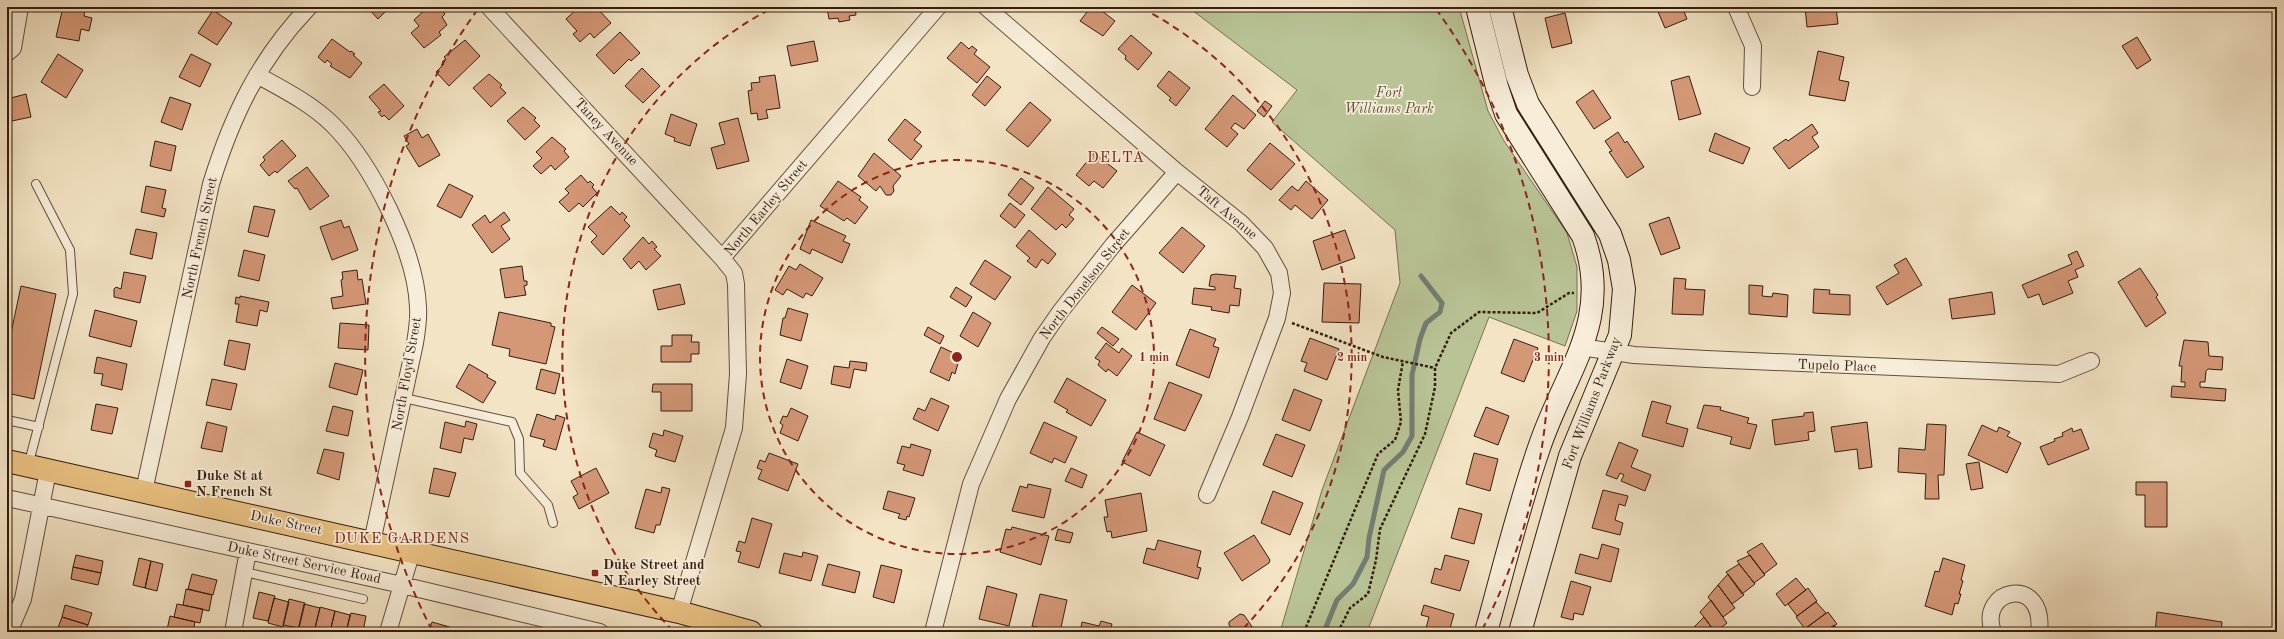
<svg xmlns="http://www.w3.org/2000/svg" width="2284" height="639" viewBox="0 0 2284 639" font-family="'Old Standard TT',serif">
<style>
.green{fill:#b9c496;stroke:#777053}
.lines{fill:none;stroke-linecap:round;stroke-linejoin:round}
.stream{stroke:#727e73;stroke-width:5}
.building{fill:#d59877;stroke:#351c10}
.lane-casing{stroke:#644e3d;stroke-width:10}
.street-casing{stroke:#644e3d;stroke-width:18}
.secondary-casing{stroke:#351c10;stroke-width:24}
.primary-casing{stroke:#351c10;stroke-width:24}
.path{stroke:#351c10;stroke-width:2.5;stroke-dasharray:3 2;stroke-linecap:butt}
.lane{stroke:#f7edd9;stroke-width:8}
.street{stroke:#f7edd9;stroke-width:16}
.secondary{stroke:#f7edd9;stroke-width:22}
.primary{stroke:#eac282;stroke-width:22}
.ring{fill:none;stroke:#8f2418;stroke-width:2;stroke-dasharray:7 5}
.poi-dot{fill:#8f2418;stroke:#f7edd9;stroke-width:1.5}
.labels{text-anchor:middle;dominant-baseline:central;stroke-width:3.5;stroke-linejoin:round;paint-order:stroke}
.park-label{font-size:14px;font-style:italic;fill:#5d4e38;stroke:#f7edd9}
.street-label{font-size:14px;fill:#351c10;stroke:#f7edd9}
.poi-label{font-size:14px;font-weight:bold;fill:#351c10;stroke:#f7edd9;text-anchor:start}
.neighbourhood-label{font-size:15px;letter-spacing:1px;fill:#7a1f14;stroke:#f7edd9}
.centre{fill:#8f2418;stroke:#f7edd9;stroke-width:2}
.ring-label{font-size:12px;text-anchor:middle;font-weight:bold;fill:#8f2418;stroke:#f7edd9;stroke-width:3.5;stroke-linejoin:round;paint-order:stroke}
</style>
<rect width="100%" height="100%" fill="#f3e4c5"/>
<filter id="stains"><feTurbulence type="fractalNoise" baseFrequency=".005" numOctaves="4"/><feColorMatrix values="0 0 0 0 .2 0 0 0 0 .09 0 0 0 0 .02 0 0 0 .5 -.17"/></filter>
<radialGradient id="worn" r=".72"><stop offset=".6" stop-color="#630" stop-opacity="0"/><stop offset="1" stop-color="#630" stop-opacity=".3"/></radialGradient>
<!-- green -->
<path class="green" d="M1188,7H1459L1488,111L1504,141L1567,233L1577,267V311L1565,346L1489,317L1367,632H1280L1322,490L1400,283L1395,230L1272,122L1297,90Z"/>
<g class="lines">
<!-- stream -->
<path class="stream" d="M1324,632L1337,600L1353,584L1367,557L1369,538L1384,470L1403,452L1412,436V375L1420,339L1426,323L1440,312L1442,303L1421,276"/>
</g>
<!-- building -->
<path class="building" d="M63,7L85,9L84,16L92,18L89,31L81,29L79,41L56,37Z
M367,7H390L378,19Z
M428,7H432L437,12L440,8L445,14L442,17L447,25L439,32L441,35L424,48L411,33L419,26L414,20Z
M579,7H585L590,12L596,7L611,23L594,38L590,33L580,42L573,34L577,31L566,19Z
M821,7H855L856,15L849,16L850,20L839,22L838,18L829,19L827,8L821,9Z
M1091,7H1097L1115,21L1103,36L1080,21Z
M1656,7H1682L1687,19L1665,28Z
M1805,7H1836L1838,24L1807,27Z
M213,10L232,23L217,45L198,33Z
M1565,13L1572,43L1552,48L1545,18Z
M620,32L640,53L631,61L629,59L614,74L596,55Z
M1131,35L1152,53L1138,70L1125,59L1126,56L1118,49Z
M2137,37L2151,60L2137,69L2122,46Z
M332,39L350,52L351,51L355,54L353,55L362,63L350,78L330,66L332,64L327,60L325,63L318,57Z
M465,40L480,56L449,86L436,72L444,64L442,62L446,59L444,57Z
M814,41L818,61L791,66L787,46Z
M961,42L969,49L972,46L977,50L974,54L990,67L977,83L947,58Z
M1818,51L1844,57L1839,80L1849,82L1845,101L1809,95Z
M58,54L83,70L66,98L41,82Z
M191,54L211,64L200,87L179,77Z
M642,68L660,86L643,103L625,86Z
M1169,71L1190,88L1176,106L1169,100L1171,98L1157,86Z
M489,74L502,85L500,87L506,93L491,107L473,88Z
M775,75L780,108L766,110L768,118L758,120L757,113L751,114L748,91L752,90L751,83L760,82L759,77Z
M987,76L1001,87L985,106L972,95Z
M1689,76L1701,114L1679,120L1671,81Z
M384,84L404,106L389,120L384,115L382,117L378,112L381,111L369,97Z
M1593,90L1611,118L1594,129L1576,102Z
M26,94L31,117L7,122V99Z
M1233,95L1256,115L1244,129L1235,123L1231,128L1238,134L1227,147L1205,129Z
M170,97L191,104L182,130L161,122Z
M1265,101L1272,106L1264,117L1257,111Z
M1030,102L1051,120L1028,147L1006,130Z
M523,107L536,118L534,120L540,126L525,140L507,121Z
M671,114L697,124L690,146L674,141L675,138L665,134Z
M738,118L749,161L717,169L711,148L725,144L719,123Z
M905,119L921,132L914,140L922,146L911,160L888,140Z
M1812,124L1818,133L1812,137L1819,147L1789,169L1773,148L1786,139L1788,141Z
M417,129L422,138L428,134L440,155L419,167L406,146L409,144L404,136Z
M1618,132L1625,143L1627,141L1644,167L1627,178L1609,152L1612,151L1605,141Z
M1715,133L1750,148L1743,164L1709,151Z
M552,137L566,149L564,151L569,157L555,170L551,165L541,174L533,166L542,158L536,152Z
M282,140L296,156L277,173L275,171L269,176L260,165L265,160L263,157Z
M155,141L176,146L171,171L150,166Z
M2276,142H2277V160H2273Z
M1270,143L1295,164L1271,190L1247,170Z
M874,153L901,176L893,186L894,191L891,195H886L880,186L876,191L858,176Z
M1094,153L1117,171L1103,188L1094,181L1089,186L1076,175Z
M307,167L329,196L310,210L297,188L295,189L288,181Z
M581,175L588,183L590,181L594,185L592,187L597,193L583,207L579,203L569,212L559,202L569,193L565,189Z
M1021,178L1034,188L1021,205L1008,195Z
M838,181L861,197L859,200L868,207L855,224L847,218L844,221L820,206Z
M1306,181L1328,200L1312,219L1295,205L1291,210L1279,200L1292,186L1298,191Z
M449,184L473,196L461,218L437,206Z
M146,186L166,190L162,208L166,209L164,217L141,212Z
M1048,187L1074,209L1069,215L1074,219L1066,228L1062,224L1056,230L1031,209Z
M1010,203L1025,215L1015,228L1000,216Z
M254,206L275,210L268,237L248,232Z
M611,206L620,215L622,212L627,217L624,220L630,226L603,255L591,242L597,236L588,227Z
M504,212L510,220L501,226L510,239L492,253L472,225L485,215L490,223Z
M1669,217L1680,248L1661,255L1649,224Z
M341,220L344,228L349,226L358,250L332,260L320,227Z
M811,220L846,236L843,241L850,244L842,263L812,249L810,254L800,249Z
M1182,227L1205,246L1183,273L1159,253Z
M136,229L157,233L152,259L130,254Z
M1029,230L1056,254L1048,264L1042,259L1036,268L1027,261L1030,258L1016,246Z
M1345,230L1355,258L1322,270L1313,241Z
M643,237L649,244L652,241L657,247L654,249L661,256L646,270L639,261L631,269L623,259Z
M244,250L265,255L259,281L238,276Z
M2077,251L2084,266L2075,270L2078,277L2068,281L2073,293L2043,305L2039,294L2028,298L2022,285L2072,264L2068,255Z
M1906,258L1922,285L1887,305L1876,287L1899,273L1894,265Z
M985,260L1011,277L995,300L970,284Z
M800,264L823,278L812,296L806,293L803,298L787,289L783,295L775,290L789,266L796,270Z
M522,266L524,281H527V285L524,286L526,295L505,298L500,269Z
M2140,268L2158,295L2156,297L2166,313L2146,327L2118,282Z
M357,270L358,280L362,279L366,304L333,309L331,298L343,296L341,280L343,279L342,272Z
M124,272L146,276L140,303L114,297V289L116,287L121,289Z
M1216,274L1236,276L1234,288L1241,289L1239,306L1230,305L1229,313L1211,310L1212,307L1192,304L1194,288L1215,290V287L1209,286L1211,275Z
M1674,278L1686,279L1685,289L1705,290L1703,315L1672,314Z
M1324,283L1361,284L1359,323L1322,322Z
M680,284L685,304L658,310L653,290Z
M1132,285L1156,303L1136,330L1112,312Z
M1749,285L1763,286L1762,296L1772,297L1773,293L1788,295L1787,317L1749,314Z
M21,286L56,294L34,399L7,393V352Z
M956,287L972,297L966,307L950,297Z
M1814,289L1830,290L1829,294L1850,295V315L1813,313Z
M1992,292L1995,314L1952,319L1949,299Z
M240,296L269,302L267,312L260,310L257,326L236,322L239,304H235L236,297L240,298Z
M788,308L808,314L801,341L780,335L783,318H785Z
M95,310L137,321L131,347L89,336Z
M499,312L551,323V326L555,327L546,364L509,356L510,349L492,345Z
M973,312L991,323L978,347L960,336Z
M340,323L369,325L368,350L338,348Z
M928,327L944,336L940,344L924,335Z
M1102,327L1119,339L1113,346L1097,333Z
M1190,329L1216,339L1213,346L1219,348L1209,378L1176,365Z
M672,335H692L691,342H699V354H691V362H661V346H672Z
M1310,338L1339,349L1327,380L1304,371L1307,363L1301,361Z
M1514,339L1538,348L1524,382L1501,373Z
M229,340L250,344L245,370L224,365Z
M2184,340L2208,342L2209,356L2223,357L2222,370L2208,369L2206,371L2205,382H2200V387L2226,389L2225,401L2171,397L2172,386L2185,387V382H2181L2182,366H2179Z
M1106,343L1119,353L1122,348L1132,356L1117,376L1108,369L1106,372L1098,365L1100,361L1095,358Z
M941,347L960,356L955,374L952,372L949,381L930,372Z
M97,357L127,364L122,390L101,385L103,374L94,373Z
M787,359L808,366L801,389L780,382Z
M850,361L867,363L866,371L854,369L850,388L831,384L834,366L849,368Z
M335,363L363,370L357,395L329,387Z
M469,364L488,375L487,377L496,382L483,403L456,387Z
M541,369L560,374L555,394L536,389Z
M1067,378L1106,400L1091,426L1066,412L1068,410L1054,402Z
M212,379L237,384L231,410L206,405Z
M1169,382L1202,395L1185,431L1154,419Z
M653,384H692V411H661V392H652Z
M1294,389L1322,400L1310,431L1282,420Z
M931,398L949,406L938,431L913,419L918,408L925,411Z
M1652,401L1671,406L1666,423L1688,429L1683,447L1642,436Z
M96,404L118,408L112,434L91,430Z
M1704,405L1721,407L1720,410L1749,418L1747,423L1757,425L1750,449L1730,444L1732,437L1697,428Z
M333,406L353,411L348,436L326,431Z
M1486,407L1509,416L1498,445L1474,436Z
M791,408L808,416L798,441L780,433L783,425L780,423L783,416L787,417Z
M1813,412L1815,431L1808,432L1809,440L1775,445L1772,420L1804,416V413Z
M537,414L555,420L556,415L565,418L556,450L543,446L545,440L530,436Z
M466,421L477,424L473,440L464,438L461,453L440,448L445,422L465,427Z
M207,422L227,427L222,452L201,448Z
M1044,422L1077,437L1065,463L1054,458L1052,463L1030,453Z
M1867,422L1872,467L1859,469L1857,449L1835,452L1831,427Z
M1927,424L1946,425L1944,475H1938L1939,499H1925L1926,474L1898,472L1899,448L1925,450Z
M1982,425L1997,432L1999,427L2010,432L2007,436L2021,443L2007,473L1968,455Z
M2072,428L2073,432L2081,429L2089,449L2048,465L2040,447L2055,441L2054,439L2063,436L2062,433Z
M664,430L683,436L675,462L655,456L657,450L649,447L653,433L663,436Z
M1137,432L1165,445L1150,476L1122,462Z
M1276,434L1305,445L1292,477L1263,465Z
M1619,442L1638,450L1631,467L1651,475L1645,491L1621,481L1624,475L1620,473L1617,479L1606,475Z
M911,444L931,450L923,476L903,470L905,465L897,463L902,446L910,448Z
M324,449L344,453L339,480L317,473Z
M769,453L798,464L788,491L758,479L762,470L757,468L760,460L765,462Z
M1474,453L1498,459L1490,491L1466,484Z
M1979,462L1983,488L1971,490L1966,464Z
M434,468L456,473L449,497L429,493Z
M596,468L609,493L579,509L573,497L578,494L571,481Z
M1071,468L1087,475L1082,488L1065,481Z
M2136,482H2167V527H2145V495H2136Z
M1028,484L1051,489L1044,518L1012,511L1020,486L1027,488Z
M662,487L670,489L660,525H656L654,533L635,528L646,489L661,493Z
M1603,490L1628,496L1625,506L1619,504L1615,520L1623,523L1620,535L1592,528Z
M888,491L915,498L909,517L907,516L906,520L898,518L900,514L883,509Z
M1273,491L1303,503L1290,535L1261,523Z
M1141,493L1147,531L1112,538L1111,531L1107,532L1104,517H1108L1105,500Z
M1459,508L1482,514L1474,544L1451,538Z
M752,518L772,524L759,568L738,562L741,552L736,551L739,541L745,543Z
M1012,527L1049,536L1041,565L1000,552L1006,529L1011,530Z
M1058,529L1073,533L1070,543L1055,540Z
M1254,535L1270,560L1269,563L1242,581L1224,553Z
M1158,540L1201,551L1197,567L1201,568L1198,579L1143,563L1147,548L1155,550Z
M1762,543L1777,564L1764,574L1747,552Z
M1602,544L1619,549L1611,582L1575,573L1580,554L1598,559Z
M803,552L818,556L811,581L779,573L784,553L802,557Z
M76,555L103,561L101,573L73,567Z
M1445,555L1469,561L1460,591L1431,583L1435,568L1441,570Z
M1750,555L1765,575L1754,583L1737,561Z
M139,558L151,561L145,588L133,585Z
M1943,558L1965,565L1961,580L1963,581L1959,594H1961L1958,604L1955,603L1952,615L1925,606L1935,571L1939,572Z
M151,561L163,564L157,591L145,588Z
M828,564L860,572L855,593L822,585Z
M1739,564L1755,584L1742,594L1726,572Z
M881,565L902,570L894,603L873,597Z
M73,567L101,573L98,585L71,579Z
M192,574L217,580L213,595L188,589Z
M1728,574L1744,595L1732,604L1718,585Z
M1796,578L1806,590L1785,606L1776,594Z
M1571,581L1591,587L1583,615L1574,613L1573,620L1561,617Z
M1718,585L1735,608L1723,617L1708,597Z
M987,586L1017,594L1009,626L979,619Z
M1808,588L1817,601L1797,616L1788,604Z
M186,589L212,595L209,611L183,605Z
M259,592L275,596L268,621L253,618Z
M1040,594L1067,600L1060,632L1032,626Z
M274,598L289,602L283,627L268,623Z
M289,599L305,603L299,628L283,625Z
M1711,600L1727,623L1715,632L1700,612Z
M1816,602L1826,613L1805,629L1796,617Z
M177,604L203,609L200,623L174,617Z
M304,604L320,608L314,632L298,630Z
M65,605L92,613L88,625L62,617Z
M1424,605L1454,614L1449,632H1425L1429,617L1421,615Z
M320,607L335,611L330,632H314Z
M335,611L350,615L346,632H330Z
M1828,612L1837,624L1825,632H1811L1807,627Z
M2157,612L2222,622L2221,632H2155Z
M351,613L366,616L363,632H346Z
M1240,614L1244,615L1253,628L1247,632H1234L1229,625V622Z
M170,616L195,622L193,632L167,630Z
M62,617L88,625L87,627L96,630L95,632H71L58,628Z
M1704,617L1715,632H1695L1693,628Z
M1101,621L1112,624L1110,632H1080L1082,622L1099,626Z
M432,622L446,626L444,632H429Z
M1834,625L1839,632H1825Z
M446,626L459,630L458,632H444Z"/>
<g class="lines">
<defs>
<path id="lane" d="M404,398L512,422L519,439L520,473L548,505L553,523
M7,420L39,427
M28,466L73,294L70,250L36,184
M245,572L363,599"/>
<path id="street" d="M489,7L722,258L734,273L736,284L738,374L734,428L679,612
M986,7L1177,172L1241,223L1265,248L1279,273L1282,293L1277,318L1240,417L1207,495
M1736,7L1753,46L1752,87
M7,53L13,48L20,7
M257,75C284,90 312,104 333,125C372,164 416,252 418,307C419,319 417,331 415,343L372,542
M722,258L938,7
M1581,347L1634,355L1706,359L2059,374L2091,361
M144,491L211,184C232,116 259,59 309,7
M7,498L402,585L600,632
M9,632L23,599L48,471
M233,632L248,551
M388,632L412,551
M933,632L971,484L1008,399L1042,338L1060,312L1113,245L1177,172
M1993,632C1977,588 2046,574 2039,632"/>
<path id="secondary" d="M1477,7L1497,87L1506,114L1583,236C1614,321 1564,372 1539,448C1518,508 1503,571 1486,632
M1500,7L1517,75L1528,104L1610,234L1619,260L1624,289L1620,335L1570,456L1520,632"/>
<path id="primary" d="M7,461L679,612L751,632"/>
</defs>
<!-- lane casing -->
<use href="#lane" class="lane-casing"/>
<!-- street casing -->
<use href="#street" class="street-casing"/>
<!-- secondary casing -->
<use href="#secondary" class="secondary-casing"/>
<!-- primary casing -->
<use href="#primary" class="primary-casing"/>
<!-- path -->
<path class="path" d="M1292,323L1383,357L1435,368
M1304,632L1378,454L1395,440L1401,422L1398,390L1403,361
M1338,632L1350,608L1368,594L1376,560L1380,529L1425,434L1435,387V368L1451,333L1479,312L1537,313L1569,293H1574"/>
<!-- lane -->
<use href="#lane" class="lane"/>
<!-- street -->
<use href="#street" class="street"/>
<!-- secondary -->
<use href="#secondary" class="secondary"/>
<!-- primary -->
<use href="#primary" class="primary"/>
</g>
<!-- distance rings -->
<g class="ring">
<circle cx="957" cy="357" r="197"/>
<path d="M673 631A395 395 0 0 1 772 8M1142 8A395 395 0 0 1 1241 631"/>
<path d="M432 630A592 592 0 0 1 478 9M1436 9A592 592 0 0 1 1482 630"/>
</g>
<!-- markers -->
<g class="poi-dot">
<rect x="184" y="480" width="8" height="8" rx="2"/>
<rect x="591" y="569" width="8" height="8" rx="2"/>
</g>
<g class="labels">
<!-- park labels -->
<g class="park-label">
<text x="1389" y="93">Fort<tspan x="1389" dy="16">Williams Park</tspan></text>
</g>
<!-- street labels -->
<g class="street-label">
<text transform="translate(606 132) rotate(47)">Taney Avenue</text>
<text transform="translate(766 208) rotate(-50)">North Earley Street</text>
<text transform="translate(1227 213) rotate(40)">Taft Avenue</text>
<text transform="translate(200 238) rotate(-78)">North French Street</text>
<text transform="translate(1085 284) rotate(-52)">North Donelson Street</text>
<text transform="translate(1837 366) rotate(2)">Tupelo Place</text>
<text transform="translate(407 374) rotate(-80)">North Floyd Street</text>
<text transform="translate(1592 403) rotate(-69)">Fort Williams Parkway</text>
<text transform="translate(286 523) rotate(12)">Duke Street</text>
<text transform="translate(304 563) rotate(12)">Duke Street Service Road</text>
</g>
<!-- poi labels -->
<g class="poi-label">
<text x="196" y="476">Duke St at<tspan x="196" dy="16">N French St</tspan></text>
<text x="603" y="565">Duke Street and<tspan x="603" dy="16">N Earley Street</tspan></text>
</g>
<!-- neighbourhood labels -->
<g class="neighbourhood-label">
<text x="1116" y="158">DELTA</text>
<text x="402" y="539">DUKE GARDENS</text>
</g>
</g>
<circle cx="957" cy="357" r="6" class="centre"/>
<g class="ring-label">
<text x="1154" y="361">1 min</text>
<text x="1352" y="361">2 min</text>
<text x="1549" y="361">3 min</text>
</g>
<!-- margin -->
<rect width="2284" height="639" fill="none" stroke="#f3e4c5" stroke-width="24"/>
<rect x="8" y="8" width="2268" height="623" fill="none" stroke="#351c10" stroke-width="2"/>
<rect x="12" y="12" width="2260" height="615" fill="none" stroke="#351c10"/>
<rect width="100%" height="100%" filter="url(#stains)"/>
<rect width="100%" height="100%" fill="url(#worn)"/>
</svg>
